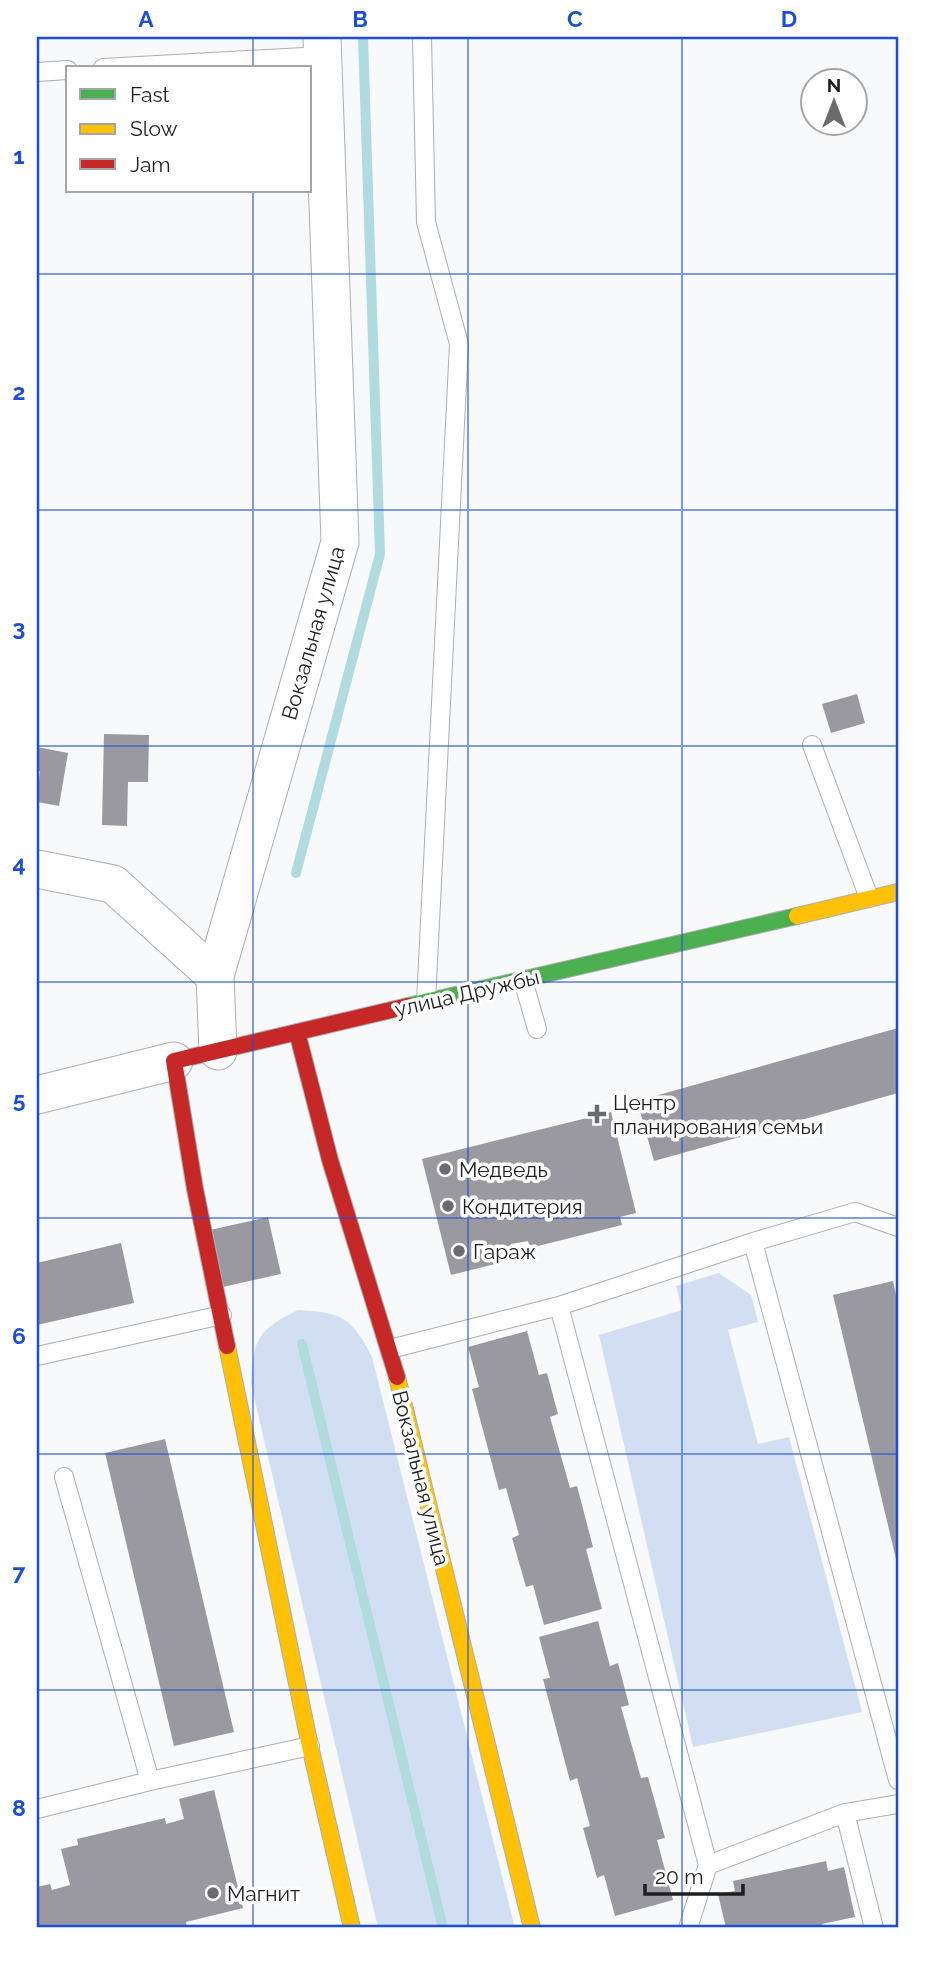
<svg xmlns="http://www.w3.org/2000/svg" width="935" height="1965" viewBox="0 0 935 1965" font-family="Raleway,sans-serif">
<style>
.green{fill:#d2dff2}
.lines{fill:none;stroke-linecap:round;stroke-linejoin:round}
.stream{stroke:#b0dce0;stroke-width:10}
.building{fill:#9b99a0}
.lane-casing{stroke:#adaeb0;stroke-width:20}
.street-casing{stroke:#adaeb0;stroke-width:39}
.fast-casing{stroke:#adaeb0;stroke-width:18}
.slow-casing{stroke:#adaeb0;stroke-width:18}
.jam-casing{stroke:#adaeb0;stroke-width:18}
.lane{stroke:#fefefe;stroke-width:18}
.street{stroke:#fefefe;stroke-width:37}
.fast{stroke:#4caf50;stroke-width:16}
.slow{stroke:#ffc107;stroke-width:16}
.jam{stroke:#c62828;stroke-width:16}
.grid{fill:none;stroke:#1d4ed8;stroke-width:2;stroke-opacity:0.55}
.poi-dot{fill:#696b6d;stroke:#fff;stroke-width:2.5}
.labels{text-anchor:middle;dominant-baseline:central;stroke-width:7;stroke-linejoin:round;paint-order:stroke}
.street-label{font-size:21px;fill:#1d1e20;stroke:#fff}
.poi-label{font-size:21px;fill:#1d1e20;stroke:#fff;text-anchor:start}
.neatline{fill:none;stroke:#1d4ed8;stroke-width:2.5}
.grid-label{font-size:23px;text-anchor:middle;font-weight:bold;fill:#1d4ed8}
</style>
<rect width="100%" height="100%" fill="#f7f9fb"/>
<!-- green -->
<path class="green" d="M719,1273L751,1295L758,1322L728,1330L758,1444L789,1437L862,1712L693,1747L599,1335L682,1310L676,1286Z
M298,1310C342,1312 352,1318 372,1357L515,1928H378L251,1384C253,1338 258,1330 298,1310Z"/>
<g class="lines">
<!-- stream -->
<path class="stream" d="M296,873L380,554L363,37
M302,1344L443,1928"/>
</g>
<!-- building -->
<path class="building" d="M857,694L865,723L831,733L822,704Z
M104,734L149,735L148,782H128L127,826L102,825Z
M37,747L68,753L59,806L37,802L40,771H37Z
M898,1028V1093L654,1161L637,1101Z
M611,1112L636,1213L620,1217L622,1225L530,1248L528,1241L511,1244L515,1259L451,1275L422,1159Z
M268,1217L281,1274L223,1287L210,1230Z
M121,1243L134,1303L37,1325V1263Z
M893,1281L898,1304L897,1563L833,1295Z
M527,1331L539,1375L547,1373L558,1414L550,1417L570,1488L577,1486L593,1547L586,1549L602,1609L544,1625L533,1585L526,1587L512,1538L519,1535L506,1488L499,1490L472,1389L479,1387L468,1347Z
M165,1439L234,1732L174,1746L105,1453Z
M598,1621L610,1666L618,1663L629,1705L621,1707L641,1778L648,1777L665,1838L657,1840L673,1900L615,1916L604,1875L597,1878L583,1828L590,1826L577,1778L570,1781L543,1679L550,1678L539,1637Z
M214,1790L243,1908L186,1922L187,1928H37V1887L50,1884L52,1890L70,1885L61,1849L78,1845L77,1839L165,1818L166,1824L184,1819L179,1799Z
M826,1861L828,1871L844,1867L855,1917L822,1924L823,1928H726L718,1894L735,1891L733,1881Z"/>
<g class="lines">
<defs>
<path id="lane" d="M422,37L426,222L459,344L426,1002
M103,68L322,56
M37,72L68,70
M812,745L869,898
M523,980L537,1029
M753,1242L898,1780
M559,1306L708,1865
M390,1349L559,1306L753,1242L855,1212L898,1227
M37,1356L222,1315
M64,1477L150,1781
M37,1809L150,1781L310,1746
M845,1813L874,1928
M688,1928L708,1865L845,1813L898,1804"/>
<path id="street" d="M37,869L113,884L215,976
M218,1051L215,976L340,542L322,37
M37,1095L174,1061"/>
<path id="fast" d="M408,1006L797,916"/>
<path id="slow" d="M797,916L898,892
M227,1346L310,1746L352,1928
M397,1377L532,1928"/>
<path id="jam" d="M297,1032L330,1160L397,1377
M227,1346L195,1189L174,1061L408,1006"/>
</defs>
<!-- lane casing -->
<use href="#lane" class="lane-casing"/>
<!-- street casing -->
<use href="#street" class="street-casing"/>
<!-- fast casing -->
<use href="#fast" class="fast-casing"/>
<!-- slow casing -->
<use href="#slow" class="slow-casing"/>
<!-- jam casing -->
<use href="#jam" class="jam-casing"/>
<!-- lane -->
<use href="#lane" class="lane"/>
<!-- street -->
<use href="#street" class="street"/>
<!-- fast -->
<use href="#fast" class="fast"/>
<!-- slow -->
<use href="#slow" class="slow"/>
<!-- jam -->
<use href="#jam" class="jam"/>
</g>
<!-- grid -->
<path class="grid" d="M253,37V68M468,37V1928M682,37V1928M253,191V1928M37,274H898M37,510H898M37,746H898M37,982H898M37,1218H898M37,1454H898M37,1690H898"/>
<!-- markers -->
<g class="poi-dot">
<path d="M593.5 1103.5h7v7h7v7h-7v7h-7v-7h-7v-7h7z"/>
<circle cx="445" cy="1169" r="7"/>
<circle cx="448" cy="1206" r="7"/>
<circle cx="459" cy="1251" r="7"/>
<circle cx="213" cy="1893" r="7"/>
</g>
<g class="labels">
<!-- street labels -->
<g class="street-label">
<text transform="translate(313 633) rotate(-74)">Вокзальная улица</text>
<text transform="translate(467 993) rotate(-13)">улица Дружбы</text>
<text transform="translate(421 1478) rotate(76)">Вокзальная улица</text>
</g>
<!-- poi labels -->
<g class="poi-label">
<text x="613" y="1102">Центр<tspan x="613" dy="24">планирования семьи</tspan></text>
<text x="459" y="1169">Медведь</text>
<text x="462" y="1206">Кондитерия</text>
<text x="473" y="1251">Гараж</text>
<text x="227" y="1893">Магнит</text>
</g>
</g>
<!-- border -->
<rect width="935" height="1965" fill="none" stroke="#ffffff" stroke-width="77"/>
<!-- legend -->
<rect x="66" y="66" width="245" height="126" fill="#ffffff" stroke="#a5a5a6" stroke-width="2"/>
<rect x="80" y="89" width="35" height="10" fill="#4caf50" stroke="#a5a5a6" stroke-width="2"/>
<text x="130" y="102" font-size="21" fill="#1d1e20">Fast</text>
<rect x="80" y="124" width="35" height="10" fill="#ffc107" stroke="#a5a5a6" stroke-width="2"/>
<text x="130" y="136" font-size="21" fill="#1d1e20">Slow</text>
<rect x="80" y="159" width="35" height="10" fill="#c62828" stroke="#a5a5a6" stroke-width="2"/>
<text x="130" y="172" font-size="21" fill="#1d1e20">Jam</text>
<!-- north arrow -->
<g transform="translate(834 102)"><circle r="33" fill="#ffffff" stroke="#a5a5a6" stroke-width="2"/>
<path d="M0-5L12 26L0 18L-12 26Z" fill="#696b6d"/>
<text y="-10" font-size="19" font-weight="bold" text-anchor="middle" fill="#1d1e20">N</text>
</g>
<!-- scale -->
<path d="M645 1884v10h98v-10" fill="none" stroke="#1d1e20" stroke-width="3.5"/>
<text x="655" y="1884" font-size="21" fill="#1d1e20" stroke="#ffffff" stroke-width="5" paint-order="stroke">20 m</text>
<rect x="38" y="38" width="859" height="1888" class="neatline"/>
<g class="grid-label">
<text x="146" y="27">A</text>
<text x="360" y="27">B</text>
<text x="575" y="27">C</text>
<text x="789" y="27">D</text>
<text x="19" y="164">1</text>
<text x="19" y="400">2</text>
<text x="19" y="636">3</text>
<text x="19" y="872">4</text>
<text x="19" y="1108">5</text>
<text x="19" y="1344">6</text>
<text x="19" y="1580">7</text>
<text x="19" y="1816">8</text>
</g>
</svg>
